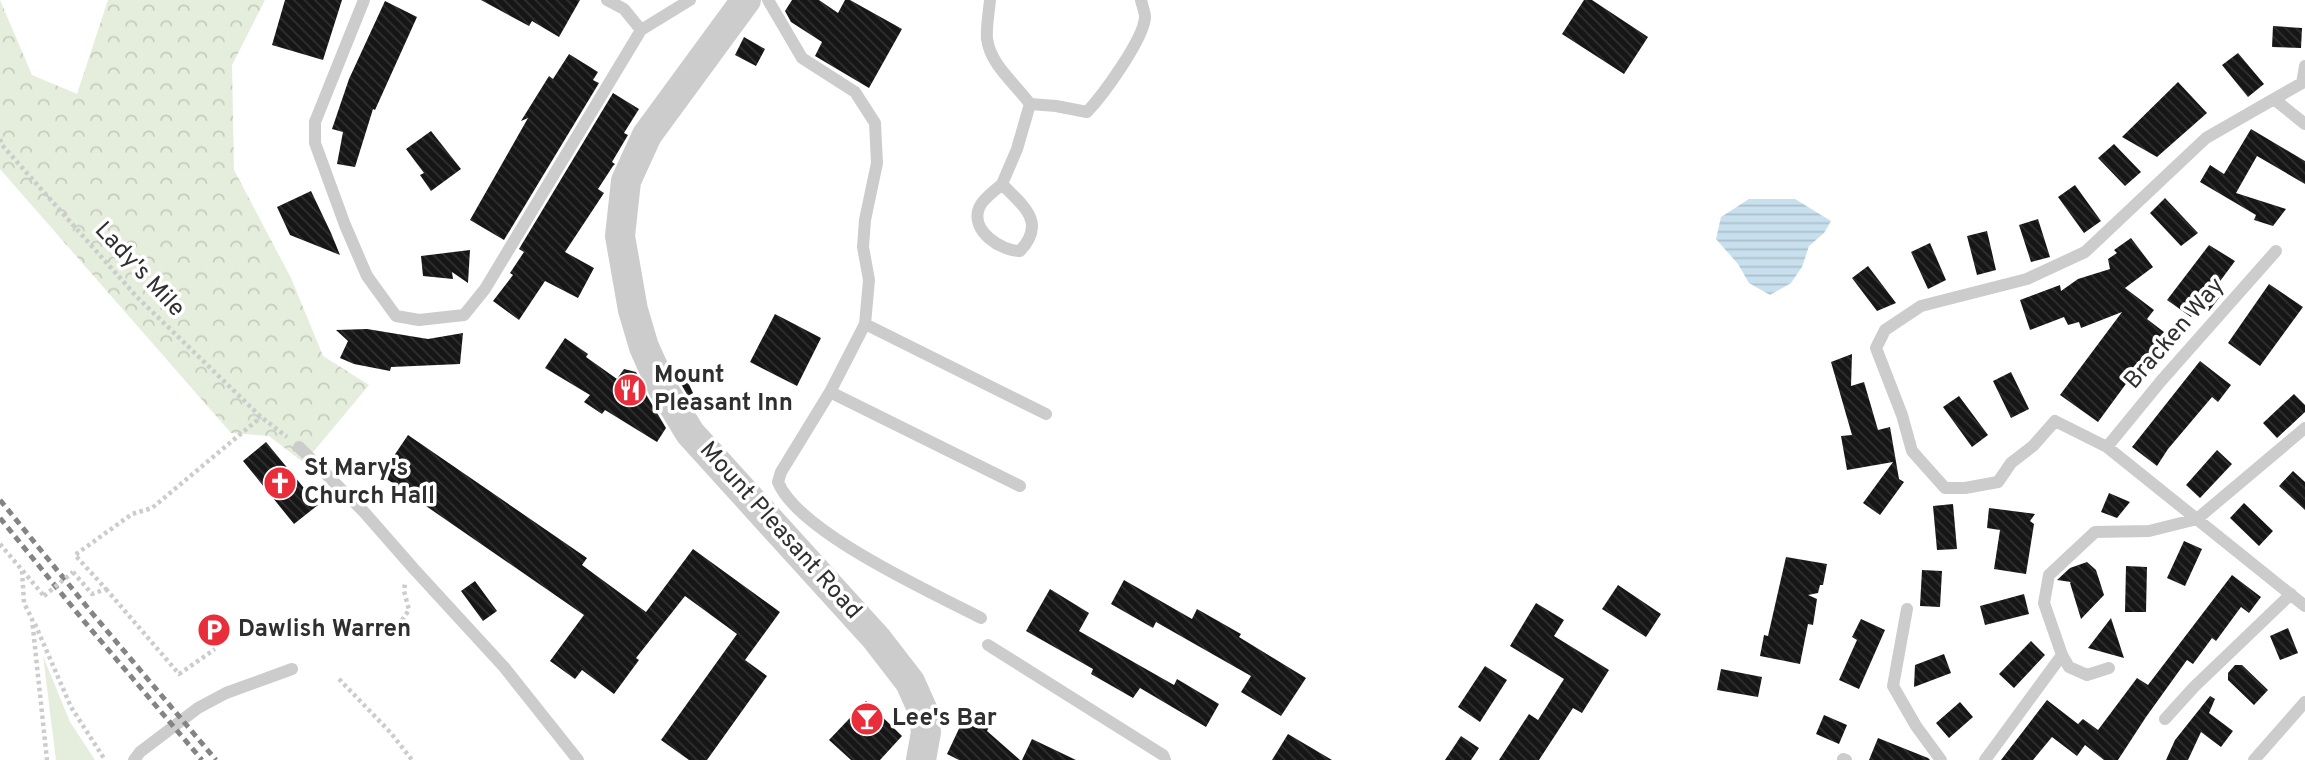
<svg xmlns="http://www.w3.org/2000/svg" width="2305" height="760" viewBox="0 0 2305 760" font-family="Overpass,sans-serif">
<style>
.grass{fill:#e5eddc}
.forest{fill:url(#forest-crowns)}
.water{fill:url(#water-rules)}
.pier{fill:#fff}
.building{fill:url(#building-back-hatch)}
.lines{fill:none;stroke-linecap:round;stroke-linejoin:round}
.path{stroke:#ccc;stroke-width:4.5;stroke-dasharray:3.5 3.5;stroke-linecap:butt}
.service{stroke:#ccc;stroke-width:12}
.tertiary{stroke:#ccc;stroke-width:30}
.rail{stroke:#848484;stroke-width:5;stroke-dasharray:7 5;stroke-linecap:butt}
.path-bridge{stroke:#ccc;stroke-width:4.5;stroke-dasharray:3.5 3.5;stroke-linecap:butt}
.labels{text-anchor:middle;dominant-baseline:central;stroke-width:7;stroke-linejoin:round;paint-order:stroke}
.street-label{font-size:24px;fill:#2f2f2f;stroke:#fff}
.poi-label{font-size:24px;font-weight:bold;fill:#2f2f2f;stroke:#fff;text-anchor:start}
</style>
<defs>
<pattern id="forest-crowns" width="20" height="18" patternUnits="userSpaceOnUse" patternTransform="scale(1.75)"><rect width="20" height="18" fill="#e5eddc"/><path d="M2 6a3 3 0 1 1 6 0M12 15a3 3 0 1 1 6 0" fill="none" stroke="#c5ccbd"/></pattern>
<pattern id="water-rules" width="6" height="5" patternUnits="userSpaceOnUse" patternTransform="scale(1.75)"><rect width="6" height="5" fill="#c8dfed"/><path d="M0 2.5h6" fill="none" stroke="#acc0cc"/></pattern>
<pattern id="building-back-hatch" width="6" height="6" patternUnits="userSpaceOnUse" patternTransform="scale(1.75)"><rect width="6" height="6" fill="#161616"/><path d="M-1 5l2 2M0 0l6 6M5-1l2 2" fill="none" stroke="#303030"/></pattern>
</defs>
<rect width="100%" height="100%" fill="#fff"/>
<!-- grass -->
<path class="grass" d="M43,656L70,722L95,760H56Z"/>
<!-- forest -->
<path class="forest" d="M0,0L32,75L77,94L108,0H265L232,65L234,170L291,278L323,356L369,385L304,463L269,436L231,433L0,169Z"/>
<!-- water -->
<path class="water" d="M1749,199H1795L1831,221L1824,233L1809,246L1802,267L1791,283L1770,295L1749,283L1738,264L1716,239L1721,217Z"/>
<!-- pier -->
<path class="pier" d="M0,681L3,684L6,701V738L3,753L0,755Z"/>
<!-- building -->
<path class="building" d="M285,0H342L323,60L272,45Z
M481,0H580L559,37L532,21L529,26Z
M792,0H819L838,13L845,0H850L902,29L869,88L815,56L822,42L791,22L785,11Z
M1584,0H1592L1648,37L1624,74L1562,34Z
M385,1L417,17L375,110L373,109L355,167L337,164L343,132L332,129L349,79Z
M2273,26L2302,28L2301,48L2272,47Z
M744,37L765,49L756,66L735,55Z
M2238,53L2264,84L2248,97L2222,65Z
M569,54L598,72L593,80L599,83L504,240L470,220L528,118L521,121L549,76L553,79Z
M2178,82L2207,113L2157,157L2122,137Z
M613,93L639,109L624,133L628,135L612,162L615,164L613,166L598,189L604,193L565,252L594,268L578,298L545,281L519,320L493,301L513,275L510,273L524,252L519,249Z
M2251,129L2305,161V184L2257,156L2236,193L2286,209L2273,226L2254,220L2256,215L2200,182L2210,165L2224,174Z
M431,131L461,169L431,191L420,175L424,173L406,149Z
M2114,144L2141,172L2125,186L2098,158Z
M2075,185L2101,221L2084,233L2058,197Z
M311,191L331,233L340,255L290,235L277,207Z
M2165,198L2198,233L2181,246L2150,213Z
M2038,219L2050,257L2031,262L2019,225Z
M1987,231L1996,270L1977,275L1967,236Z
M2131,238L2153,267L2125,288L2154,310L2147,319L2164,332L2098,422L2060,395L2122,312L2081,328L2079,322L2068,325L2064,317L2030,330L2020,300L2060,285L2061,291L2078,279L2110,269L2108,259L2117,253L2114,250Z
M1930,243L1946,280L1928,289L1911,252Z
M2209,245L2235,261L2215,288L2222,294L2209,311L2201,305L2191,317L2167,300Z
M470,250L468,283L452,272L453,279L423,276L421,256Z
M1868,266L1896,303L1877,311L1852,278Z
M2269,284L2303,307L2260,366L2228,343Z
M775,314L821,338L797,386L750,362Z
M367,329L428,339L463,333L460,364L391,367L390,371L354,364L340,358L348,341L336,330Z
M565,338L588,354L586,357L617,379L624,369L636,372L647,396L666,428L657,442L605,410L602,414L584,402L590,395L545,368Z
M1852,354L1851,386L1864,382L1878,430L1890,427L1899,479L1904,482L1880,515L1863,503L1893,462L1847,470L1841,436L1852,435L1831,362Z
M2200,361L2231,385L2218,402L2212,397L2168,449L2157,466L2132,447Z
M682,369L693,393L688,396L674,372Z
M2011,372L2029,409L2011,418L1993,381Z
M2294,394L2305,405V412L2277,438L2263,423Z
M1959,396L1988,435L1972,447L1943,407Z
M408,435L587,558L582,565L646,612L693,549L780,612L745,660L767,676L707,760H689L661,740L737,634L685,596L636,658L639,660L614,694L582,670L575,679L550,661L584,615L381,475Z
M266,442L318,505L294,524L243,461Z
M2217,450L2232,464L2200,498L2186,485Z
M2293,471L2305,482V510L2279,486Z
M2109,493L2130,502L2117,518L2101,512Z
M2244,503L2273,531L2259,546L2230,518Z
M1953,504L1957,549L1937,550L1933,506Z
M1989,508L2035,514L2030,521L2034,524L2026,574L1994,569L2000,530L1987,528Z
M2184,541L2202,549L2185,586L2167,578Z
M1786,557L1827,564L1823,585H1820L1818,593L1808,595L1817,599L1813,625L1808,624L1800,664L1760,656L1764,635L1768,636Z
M2087,562L2096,570L2104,595L2081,619L2070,583L2071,582L2057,580L2070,568Z
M2126,566L2147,567L2146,612H2125Z
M1922,570L1942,571L1940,607L1920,606Z
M2232,575L2261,597L2249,613L2241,607L2216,641L2212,638L2193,664L2187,660L2146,717L2118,760H2104L2085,745L2077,756L2052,737L2033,760H2001L2047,700L2078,724L2083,719L2098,730L2137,678L2148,685Z
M1124,580L1192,619L1197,609L1241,634L1239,637L1306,678L1281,716L1241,692L1251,676L1156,622L1153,628L1111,604Z
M475,581L497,611L483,621L461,591Z
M1618,585L1661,614L1646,637L1602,609Z
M1050,589L1089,613L1079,631L1174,685L1177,679L1219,704L1206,727L1140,688L1133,698L1091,674L1093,669L1026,631Z
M2024,594L2029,614L1985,625L1980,606Z
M1536,603L1564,620L1554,636L1609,670L1582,713L1573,708L1539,760H1499L1529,714L1538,720L1564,679L1510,646Z
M2111,618L2124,658L2088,648Z
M1861,619L1885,630L1859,689L1839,680L1857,640L1852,637Z
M2288,628L2298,653L2280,660L2270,636Z
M2031,641L2045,655L2014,688L1999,674Z
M1944,654L1951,673L1914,687L1915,665Z
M2235,665H2242L2268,690L2254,705L2228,680V673Z
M1485,666L1507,680L1480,722L1458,707Z
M1721,669L1762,677L1758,697L1717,690Z
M2210,696L2215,699L2209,713L2233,731L2221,747L2201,732L2188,760H2166L2175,740Z
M866,701L902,736L880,760H851L829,740Z
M1960,702L1973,717L1949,738L1936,723Z
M1824,715L1847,725L1839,744L1816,734Z
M965,716L989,727L987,731L1020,760H959L947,754Z
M1288,734L1332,760H1272Z
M1461,736L1479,748L1471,760H1445Z
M1878,738L1928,758L1930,760H1869Z
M1032,739L1076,760H1022Z"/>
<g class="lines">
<!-- path -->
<path class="path" d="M0,139L2,145L137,297L261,417L287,437
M0,544L44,596
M22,571L24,603L32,619L47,760
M73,572L92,594L106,589L75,555L132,514L152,508L261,417
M106,589L179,674L215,649
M35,624L71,707L105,760
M398,626L409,610L404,591L405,583
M339,679L390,732L412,760"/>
<!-- service -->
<path class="service" d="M364,0L315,122V143L345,225L367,276L396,316L419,320L464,315L485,289L641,30L624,9L607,0
M768,0L802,58L855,92L875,123L877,163L865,220L863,247L869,280L865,324L830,392L781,472L778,482C798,532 931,592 981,618
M990,0C989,12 986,27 987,39C991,66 1015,83 1030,104
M641,30L690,0
M2305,66L2302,83L2206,138L2085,252L2027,279L1921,306L1885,330L1876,348L1902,415L1912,451L1945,488H1965L1998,482L2011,463L2033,446L2055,421L2107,447L2305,606
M2274,99L2305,124
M1030,104L1056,106L1087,112C1103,95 1144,39 1145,17C1145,12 1142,5 1141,0
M1002,184C995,191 983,198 979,208C970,231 1001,251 1020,251C1047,222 1023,206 1002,184L1017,149L1030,104
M865,324L1046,414
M830,392L1020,486
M299,447L364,512L414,569L504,667L578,760
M2107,447L2161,381L2276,251
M1907,609L1893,686L1916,726L1941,760
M988,645L1163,755L1165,760
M2109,668L2087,675L2069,667L2062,655L2044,603L2049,575L2095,532L2149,531L2197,519L2305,428
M2165,719L2194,687L2291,594
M1843,759L1846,760
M134,760L140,752L198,708L226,693L292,669
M1985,760L2062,655
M2254,760L2305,702"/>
<!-- tertiary -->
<path class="tertiary" d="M746,0L647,135L626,181L620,236L633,310L644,347L662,387L690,433L876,638L910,682L923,711L926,732L921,760"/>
<!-- rail -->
<path class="rail" d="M0,500L92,613L216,760
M0,518L83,620L202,760"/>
<!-- path-bridge -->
<path class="path-bridge" d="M44,596L73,572"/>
</g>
<!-- icons -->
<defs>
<symbol id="restaurant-disc" viewBox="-11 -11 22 22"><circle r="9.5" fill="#ea2d3a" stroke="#fff"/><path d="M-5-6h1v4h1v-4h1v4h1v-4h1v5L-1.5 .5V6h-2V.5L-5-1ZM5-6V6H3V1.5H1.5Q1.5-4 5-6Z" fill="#fff"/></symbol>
<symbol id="church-disc" viewBox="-11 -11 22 22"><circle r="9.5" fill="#ea2d3a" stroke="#fff"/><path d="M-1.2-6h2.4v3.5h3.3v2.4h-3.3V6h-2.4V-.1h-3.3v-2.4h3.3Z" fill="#fff"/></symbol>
<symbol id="parking-disc" viewBox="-11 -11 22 22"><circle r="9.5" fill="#ea2d3a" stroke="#fff"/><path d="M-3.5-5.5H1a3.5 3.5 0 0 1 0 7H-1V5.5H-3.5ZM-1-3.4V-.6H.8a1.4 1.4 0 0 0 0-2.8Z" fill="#fff"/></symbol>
<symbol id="bar-disc" viewBox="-11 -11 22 22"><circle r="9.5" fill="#ea2d3a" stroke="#fff"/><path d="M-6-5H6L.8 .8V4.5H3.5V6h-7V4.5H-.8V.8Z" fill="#fff"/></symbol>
</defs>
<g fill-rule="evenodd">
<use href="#restaurant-disc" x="611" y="371" width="38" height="38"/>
<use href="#church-disc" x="261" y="464" width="38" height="38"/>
<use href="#parking-disc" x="195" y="611" width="38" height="38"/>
<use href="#bar-disc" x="848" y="700" width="38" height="38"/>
</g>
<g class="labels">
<!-- street labels -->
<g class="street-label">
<text transform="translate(139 270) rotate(47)">Lady's Mile</text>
<text transform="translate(2175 334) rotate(-49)">Bracken Way</text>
<text transform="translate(780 531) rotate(48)">Mount Pleasant Road</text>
</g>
<!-- poi labels -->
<g class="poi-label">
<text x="654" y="376">Mount<tspan x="654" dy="28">Pleasant Inn</tspan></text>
<text x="304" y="469">St Mary's<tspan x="304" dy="28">Church Hall</tspan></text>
<text x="238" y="630">Dawlish Warren</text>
<text x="892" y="719">Lee's Bar</text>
</g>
</g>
</svg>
